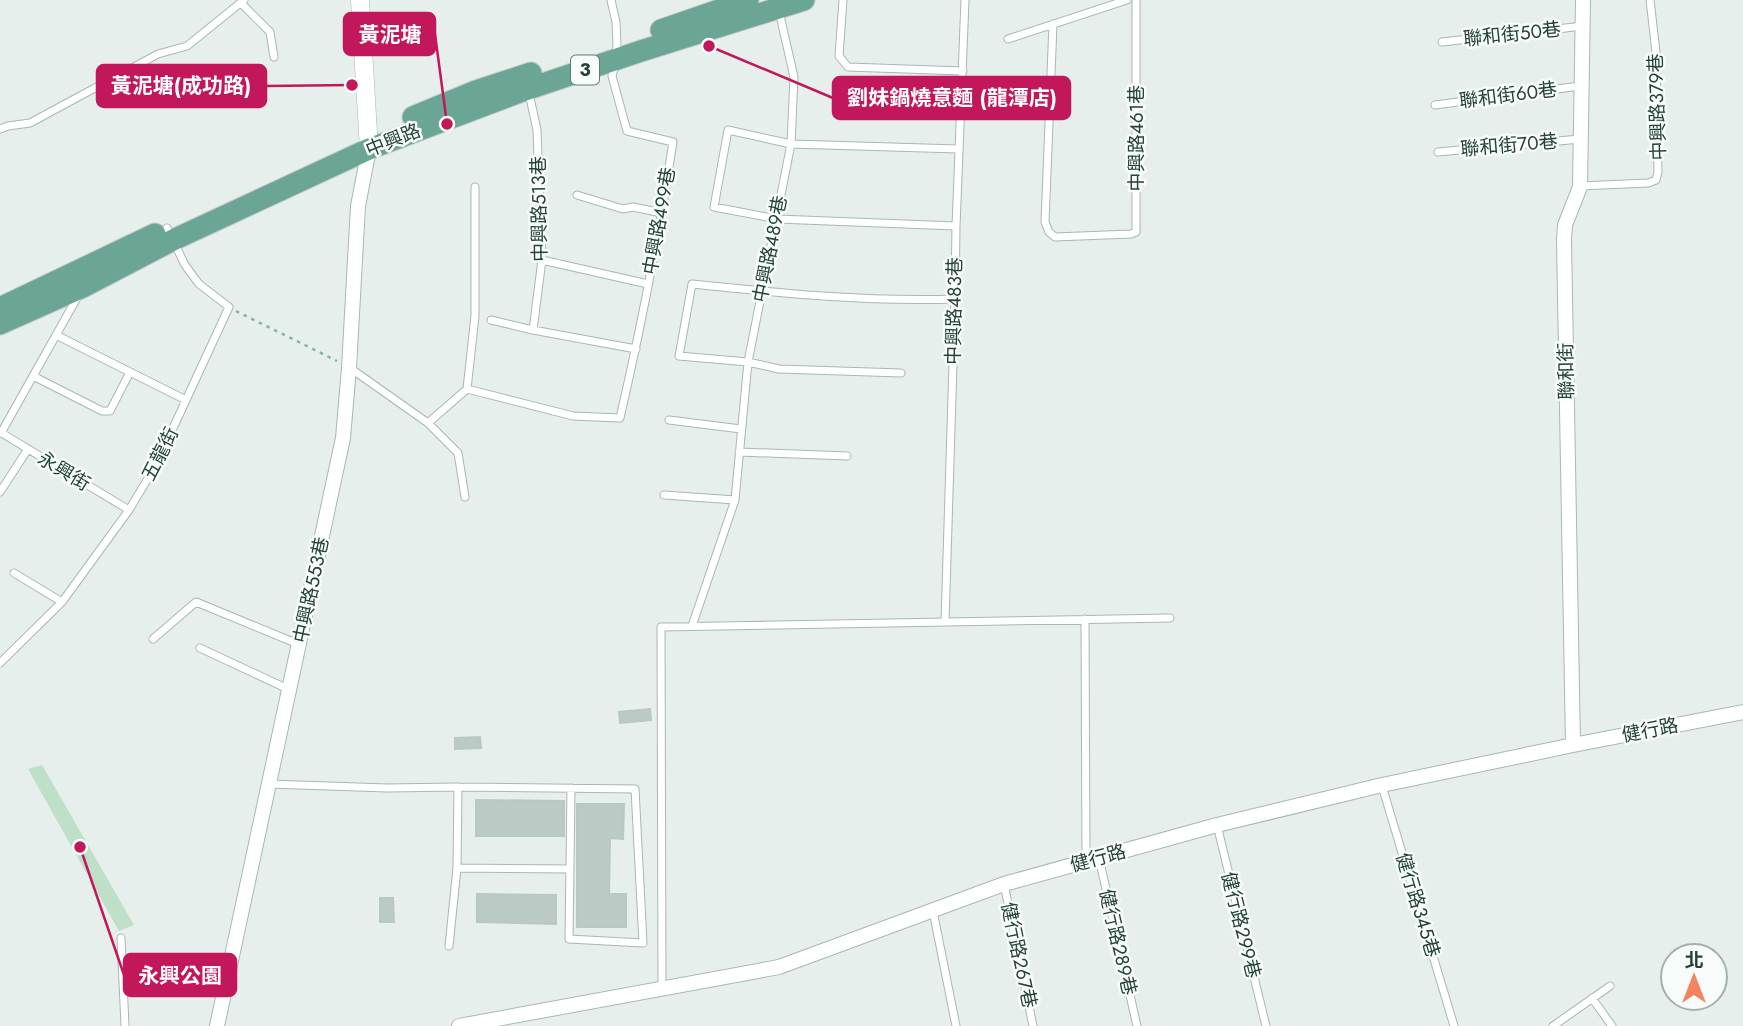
<svg xmlns="http://www.w3.org/2000/svg" width="1743" height="1026" viewBox="0 0 1743 1026" font-family="Jost,'Noto Sans TC',sans-serif">
<style>
.green{fill:#bfe0c8}
.building{fill:#bbcac4;stroke:#b8c9c2;stroke-width:2}
.lines{fill:none;stroke-linecap:round;stroke-linejoin:round}
.service-casing{stroke:#a8b8b2;stroke-width:9}
.minor-casing{stroke:#a8b8b2;stroke-width:16}
.tertiary-casing{stroke:#a8b8b2;stroke-width:19}
.primary-casing{stroke:#c2cac8;stroke-width:23}
.path{stroke:#86b3a5;stroke-width:2.5;stroke-dasharray:3.5 5;stroke-linecap:butt}
.service{stroke:#fff;stroke-width:7}
.minor{stroke:#fff;stroke-width:14}
.tertiary{stroke:#fff;stroke-width:18}
.primary{stroke:#6aa596;stroke-width:21}
.labels{text-anchor:middle;dominant-baseline:central;stroke-width:5;stroke-linejoin:round;paint-order:stroke}
.shield{fill:#f7fbf9;stroke:#637a73;stroke-width:2}
.shield-label{font-size:18px;font-weight:bold;fill:#24423a}
.street-label{font-size:19px;fill:#24423a;stroke:#f7fbf9}
.leader{fill:none;stroke:#c2185b;stroke-width:2.5}
.callout-dot{fill:#c2185b;stroke:#f7fbf9;stroke-width:2.5}
.callout{fill:#c2185b;stroke:#c2185b;stroke-width:2.5}
.callout-label{font-size:21px;text-anchor:middle;font-weight:bold;fill:#fff}
</style>
<rect width="100%" height="100%" fill="#e6efeb"/>
<!-- green -->
<path class="green" d="M42,765L134,925L119,931L28,769Z"/>
<!-- building -->
<path class="building" d="M650,709L651,720L620,723L619,712Z
M480,737L481,748L455,749V738Z
M476,800L564,801V836H476Z
M577,804H624L623,839L610,838L609,894H626V927H577Z
M477,894L556,895V924L477,922Z
M380,898H393L394,922H380Z"/>
<g class="lines">
<defs>
<path id="service" d="M843,0L839,56L848,67L963,71
M241,3L270,32L274,57
M1053,24L1045,222L1049,232L1055,237L1131,234L1136,232V0
M1008,39L1127,0
M1442,42L1583,26
M529,93L537,130L542,260L533,330
M1435,105L1580,86
M0,129L8,126L30,123L158,54L187,46L244,0
M1438,152L1580,139
M1580,186L1648,183L1656,180L1658,172L1656,52L1650,0
M577,195L623,209L633,207L662,213
M956,226L777,219L714,207L728,130L791,144L958,149
M542,260L648,284
M491,320L533,330L636,349
M56,335L186,400
M350,368L428,423L458,453L465,497
M901,373L779,369L748,362L679,356L692,284C779,293 867,302 955,299
M33,376L102,411H110L130,372
M467,389L573,416L620,418C641,327 659,235 673,142L627,131L612,76L616,60L617,45L616,22L611,0
M669,420L741,429
M428,423L467,389L475,316V187
M0,432L129,510
M1,433L78,296
M739,452L847,456
M0,492L28,449
M664,495L735,500
M14,573L62,602
M1085,619L1086,861
M945,622L955,299L956,226L965,0
M692,626L735,500L748,362L791,144L794,77L779,11
M153,639L196,602L298,644
M200,648L290,690
M0,663L62,602L129,510L156,465L229,307L199,284L185,265L167,228
M269,784L387,788L458,787L635,789L643,943L569,939L571,788
M1382,786L1454,1026
M458,787L457,868L570,869
M1217,825L1266,1026
M1099,858L1137,1026
M1004,884L1033,1026
M933,911L956,1026
M121,938L125,1026
M449,946L457,868
M662,988L661,627L1170,618
M1592,998L1612,1026
M1553,1026L1610,986"/>
<path id="minor" d="M1573,745L1564,240L1565,225L1580,187L1583,0
M217,1026L343,438L349,368L358,206L369,149
M459,1026L779,967L1004,884L1217,825L1382,785L1573,745L1743,712"/>
<path id="tertiary" d="M360,0L369,149"/>
<path id="primary" d="M661,30L748,0
M413,117L476,91L531,73
M0,308L155,234
M0,324L83,287L173,240L369,149L528,89L641,51L804,0"/>
</defs>
<!-- service casing -->
<use href="#service" class="service-casing"/>
<!-- minor casing -->
<use href="#minor" class="minor-casing"/>
<!-- tertiary casing -->
<use href="#tertiary" class="tertiary-casing"/>
<!-- primary casing -->
<use href="#primary" class="primary-casing"/>
<!-- path -->
<path class="path" d="M236,311L337,361"/>
<!-- service -->
<use href="#service" class="service"/>
<!-- minor -->
<use href="#minor" class="minor"/>
<!-- tertiary -->
<use href="#tertiary" class="tertiary"/>
<!-- primary -->
<use href="#primary" class="primary"/>
</g>
<g class="labels">
<!-- shield labels -->
<rect class="shield" x="571" y="55.5" width="28" height="29" rx="5"/>
<g class="shield-label">
<text x="585" y="70">3</text>
</g>
<!-- street labels -->
<g class="street-label">
<text transform="translate(1512 34) rotate(-6)">聯和街50巷</text>
<text transform="translate(1508 95) rotate(-7)">聯和街60巷</text>
<text transform="translate(1657 107) rotate(-92)">中興路379巷</text>
<text transform="translate(1136 138) rotate(-90)">中興路461巷</text>
<text transform="translate(393 140) rotate(-22)">中興路</text>
<text transform="translate(1509 145) rotate(-5)">聯和街70巷</text>
<text transform="translate(539 209) rotate(-91)">中興路513巷</text>
<text transform="translate(659 221) rotate(-80)">中興路499巷</text>
<text transform="translate(770 249) rotate(-79)">中興路489巷</text>
<text transform="translate(954 311) rotate(-89)">中興路483巷</text>
<text transform="translate(1566 371) rotate(-91)">聯和街</text>
<text transform="translate(160 454) rotate(-63)">五龍街</text>
<text transform="translate(64 471) rotate(31)">永興街</text>
<text transform="translate(311 590) rotate(-78)">中興路553巷</text>
<text transform="translate(1650 730) rotate(-11)">健行路</text>
<text transform="translate(1098 858) rotate(-15)">健行路</text>
<text transform="translate(1418 905) rotate(73)">健行路345巷</text>
<text transform="translate(1241 925) rotate(76)">健行路299巷</text>
<text transform="translate(1118 942) rotate(77)">健行路289巷</text>
<text transform="translate(1019 955) rotate(78)">健行路267巷</text>
</g>
</g>
<!-- callouts -->
<path class="leader" d="M447 124L435 34M352 85L266 86M709 46L833 98M80 847L124 975"/>
<g class="callout-dot">
<circle cx="447" cy="124" r="7"/>
<circle cx="352" cy="85" r="7"/>
<circle cx="709" cy="46" r="7"/>
<circle cx="80" cy="847" r="7"/>
</g>
<g class="callout">
<rect x="344" y="13" width="91" height="42" rx="7"/>
<rect x="97" y="65" width="169" height="42" rx="7"/>
<rect x="833" y="77" width="237" height="42" rx="7"/>
<rect x="124" y="954" width="112" height="42" rx="7"/>
</g>
<g class="callout-label">
<text x="390" y="42">黃泥塘</text>
<text x="181" y="93">黃泥塘(成功路)</text>
<text x="952" y="105">劉妹鍋燒意麵 (龍潭店)</text>
<text x="180" y="983">永興公園</text>
</g>
<!-- north arrow -->
<g transform="translate(1694 977)"><circle r="33" fill="#f7fbf9" stroke="#a3b1ad" stroke-width="2"/>
<path d="M0-5L12 26L0 18L-12 26Z" fill="#f4845f"/>
<text y="-10" font-size="19" font-weight="bold" text-anchor="middle" fill="#24423a">北</text>
</g>
</svg>
